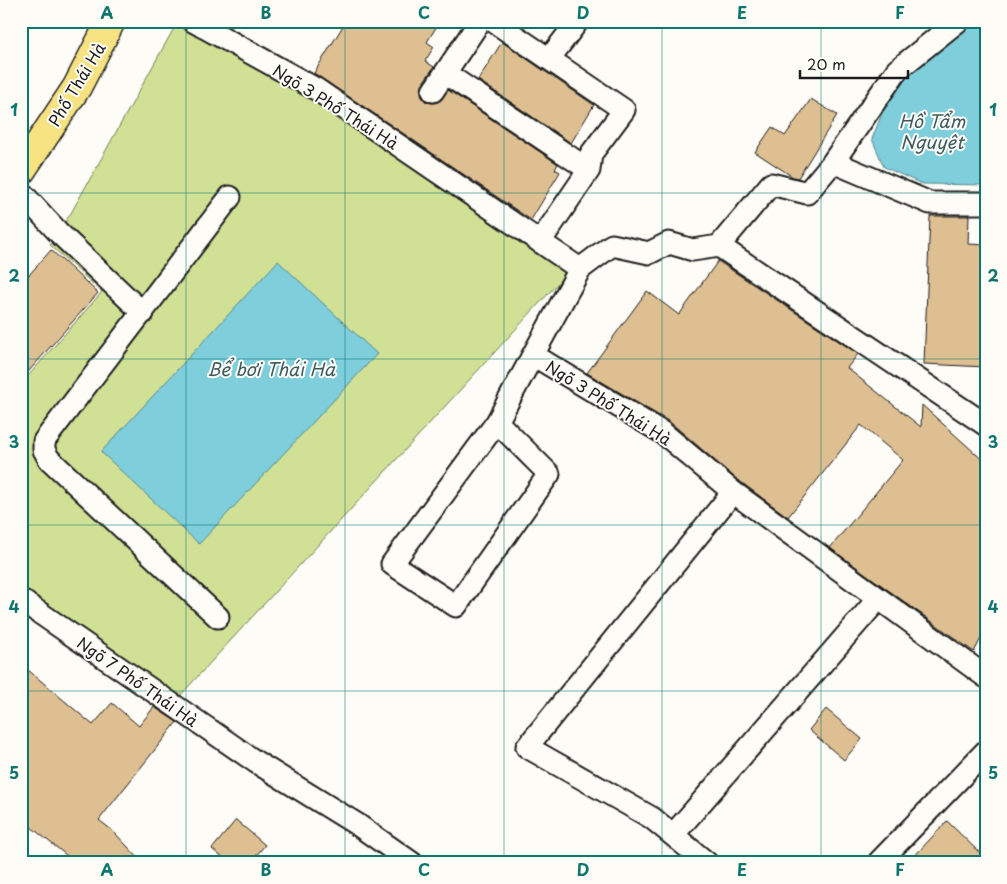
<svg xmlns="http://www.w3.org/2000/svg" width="1007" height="884" viewBox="0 0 1007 884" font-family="'Playpen Sans',sans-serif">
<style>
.green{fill:#d0e195;stroke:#767e58}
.water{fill:#7ecedb;stroke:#57878f}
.building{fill:#debf91;stroke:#1c1c1c}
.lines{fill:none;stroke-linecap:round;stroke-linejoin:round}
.lane-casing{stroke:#1c1c1c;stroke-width:25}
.primary-casing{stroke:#1c1c1c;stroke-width:31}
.lane{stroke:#fdfcf7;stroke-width:21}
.primary{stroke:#f7e281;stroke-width:28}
.grid{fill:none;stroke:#0f766e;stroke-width:1;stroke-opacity:0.55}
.labels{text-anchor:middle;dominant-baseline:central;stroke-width:4;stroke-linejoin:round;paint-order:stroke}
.street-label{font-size:16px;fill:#1c1c1c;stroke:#fdfcf7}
.water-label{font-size:18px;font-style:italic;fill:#3e5a5f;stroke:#fdfcf7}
.neatline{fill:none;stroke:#0f766e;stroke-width:2}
.grid-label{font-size:16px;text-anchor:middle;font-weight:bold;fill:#0f766e}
</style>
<rect width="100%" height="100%" fill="#fdfcf7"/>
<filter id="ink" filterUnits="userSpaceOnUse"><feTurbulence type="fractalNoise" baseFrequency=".02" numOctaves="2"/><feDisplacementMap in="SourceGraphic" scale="10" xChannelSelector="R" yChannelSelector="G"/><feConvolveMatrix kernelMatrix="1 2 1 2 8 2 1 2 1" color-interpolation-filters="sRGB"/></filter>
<g filter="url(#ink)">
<!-- green -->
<path class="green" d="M178,21L315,95L569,271L178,698L21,592V509L26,504L21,500V384L102,292L50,245L71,213Z"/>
<!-- water -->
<path class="water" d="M970,21H986V185L922,184L884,167L872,139L888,98L932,52Z
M278,261L377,354L199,544L101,452Z"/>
<!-- building -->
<path class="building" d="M346,21H440L427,42L434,47L425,61L434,67L422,84L421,91L422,97L426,102L432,103L438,102L448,90L558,164L555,169L560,172L531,220L314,73Z
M502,42L594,105L571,143L478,80Z
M811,99L837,115L798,178L793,177L755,152L772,127L785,136Z
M930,216H969L968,244L986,245V367L924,364Z
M51,250L98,293L21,380V284Z
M718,261L858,354L847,368L921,427L922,405L986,463V629L974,652L830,548L903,460L861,425L788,517L734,477L670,422L587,373L647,291L679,315Z
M21,664L93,725L112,703L139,726L154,707L177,722L99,820L113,831L143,863H76L21,819Z
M826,709L862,739L844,760L809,730Z
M236,820L265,845L250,863H229L212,849Z
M947,821L986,859V863H908Z"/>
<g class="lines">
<defs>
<path id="lane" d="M193,21L316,89L580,269L533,355L663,433L733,492L986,677
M493,21L549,59
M445,73L589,170
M433,91L480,21
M833,162L930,203H986
M21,192L58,232L143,313
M540,242L589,170L591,154L624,110L549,59L578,21
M719,246L986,425
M580,269L612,245L649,253L669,243L693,250L719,246L771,184L807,193L833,162L897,70L958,21
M497,422L549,474L456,606L392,564L497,422L533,355
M21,600L256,762L358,825L412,863
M218,617L49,459L44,450V441L230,197
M673,835L878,599
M707,863L652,818L527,747L733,492
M878,863L986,751"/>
<path id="primary" d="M21,171L77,87L111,21"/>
</defs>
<!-- lane casing -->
<use href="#lane" class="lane-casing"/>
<!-- primary casing -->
<use href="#primary" class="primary-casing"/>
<!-- lane -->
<use href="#lane" class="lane"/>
<!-- primary -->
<use href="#primary" class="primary"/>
</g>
</g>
<!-- grid -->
<path class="grid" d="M186,21V863M345,21V863M504,21V863M662,21V863M821,21V863M21,193H986M21,359H986M21,525H986M21,691H986"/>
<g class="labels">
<!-- street labels -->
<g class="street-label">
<text transform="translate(76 84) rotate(-59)">Phố Thái Hà</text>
<text transform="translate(336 106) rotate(32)">Ngõ 3 Phố Thái Hà</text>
<text transform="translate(609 402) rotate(32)">Ngõ 3 Phố Thái Hà</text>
<text transform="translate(138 681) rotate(35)">Ngõ 7 Phố Thái Hà</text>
</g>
<!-- water labels -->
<g class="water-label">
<text x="932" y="120">Hồ Tẩm<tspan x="932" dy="21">Nguyệt</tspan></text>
<text x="271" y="368">Bể bơi Thái Hà</text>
</g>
</g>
<!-- margin -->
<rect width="1007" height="884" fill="none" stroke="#fdfcf7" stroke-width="55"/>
<!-- scale -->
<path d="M800 70v8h108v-8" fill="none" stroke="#1c1c1c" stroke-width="2.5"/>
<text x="807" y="70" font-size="15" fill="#1c1c1c" stroke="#fdfcf7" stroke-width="4" paint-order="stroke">20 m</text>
<rect x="28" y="28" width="952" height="828" class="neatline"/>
<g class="grid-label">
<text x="107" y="19">A</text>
<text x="266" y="19">B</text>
<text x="424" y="19">C</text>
<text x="583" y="19">D</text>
<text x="742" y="19">E</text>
<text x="900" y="19">F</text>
<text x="14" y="116">1</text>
<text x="993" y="116">1</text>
<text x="14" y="282">2</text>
<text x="993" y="282">2</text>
<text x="14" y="448">3</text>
<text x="993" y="448">3</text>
<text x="14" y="613">4</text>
<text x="993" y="613">4</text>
<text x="14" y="779">5</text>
<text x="993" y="779">5</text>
<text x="107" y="876">A</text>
<text x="266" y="876">B</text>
<text x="424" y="876">C</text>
<text x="583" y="876">D</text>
<text x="742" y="876">E</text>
<text x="900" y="876">F</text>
</g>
</svg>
